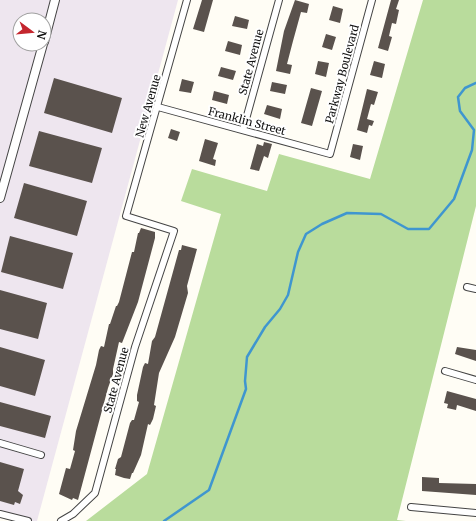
<svg xmlns="http://www.w3.org/2000/svg" width="476" height="521" viewBox="0 0 476 521" font-family="Merriweather,serif">
<style>
.industrial{fill:#eee6ef;fill-rule:evenodd}
.forest{fill:#b9dc9c}
.lines{fill:none;stroke-linecap:round;stroke-linejoin:round}
.stream{stroke:#3f96cf;stroke-width:2.5}
.building{fill:#5a524d}
.minor-casing{stroke:#444;stroke-width:8}
.tertiary-casing{stroke:#444;stroke-width:10}
.minor{stroke:#fff;stroke-width:6}
.tertiary{stroke:#fff;stroke-width:8}
.labels{text-anchor:middle;dominant-baseline:central;stroke-width:4;stroke-linejoin:round;paint-order:stroke}
.street-label{font-size:11px;fill:#111;stroke:#fff}
</style>
<rect width="100%" height="100%" fill="#fffdf5"/>
<!-- industrial -->
<path class="industrial" d="M0,0H178L37,521H29L0,512ZM20,20H44V44H20Z"/>
<!-- forest -->
<path class="forest" d="M423,0H476V206L397,520L406,521H86L147,474L221,214L181,201L192,169L267,191L279,154L370,179Z"/>
<g class="lines">
<!-- stream -->
<path class="stream" d="M164,521L209,490L246,389L245,381L247,357L265,327L280,309L288,295L298,252L306,234L322,224L347,213L381,214L408,229H429L454,199L472,150L474,130L460,111L458,97L465,88L476,83"/>
</g>
<!-- building -->
<path class="building" d="M202,0H213L204,32L193,29Z
M295,0L309,4L307,13L301,12L293,41L287,64L292,65L290,74L276,71L284,31Z
M391,0H399L396,9L399,10L396,24L392,23L389,36L392,37L388,51L378,48Z
M333,6L343,9L340,23L329,20Z
M235,16L249,20L247,29L232,26Z
M326,34L336,37L332,50L322,47Z
M228,41L242,45L240,55L225,51Z
M318,61L329,63L326,77L315,74Z
M374,61L385,64L382,78L370,75Z
M221,67L236,71L233,80L218,76Z
M54,78L122,98L112,133L44,113Z
M182,79L194,82L191,93L179,91Z
M272,82L287,85L285,94L270,91Z
M311,88L322,91L312,126L301,123Z
M367,89L378,92L374,105L371,104L367,119L374,121L372,126L369,125L367,133L357,130Z
M214,91L229,95L227,104L212,100Z
M267,105L282,109L280,119L264,114Z
M171,129L180,132L177,141L168,138Z
M39,131L102,148L92,183L29,166Z
M205,139L218,143L213,159L216,160L215,166L199,161Z
M264,142L272,144L268,158L264,156L259,171L250,169L257,144L263,146Z
M353,144L363,146L360,160L350,157Z
M24,183L87,201L77,236L14,218Z
M141,228L155,232V238L138,302L124,338L122,343L119,342L113,369V374L108,388L78,500L73,498L72,500L59,494L66,468L70,469L75,451L73,450L76,431L96,365L99,350L101,346L104,347L109,324H110L116,306H117L119,302L132,252H134L138,233H139Z
M10,236L73,253L63,289L1,272Z
M182,245L197,249L187,286L188,293L175,337L159,373L154,405L156,406L153,419L150,425L148,424L141,455L133,473H132L130,479L124,478L115,475L116,469H115L118,459L121,457L130,423L132,420H134L139,402L137,401V395L143,367L145,363L148,364L152,341L155,337L179,250H181Z
M0,290L47,303L38,339L0,329Z
M0,347L45,360L35,396L0,386Z
M457,347L476,350V361L455,354Z
M447,391L476,399V411L457,405L456,410L447,408L448,404L444,403Z
M0,402L51,416L45,438L0,426Z
M0,462L24,469L18,491L23,495L20,504L15,502L14,505L0,501Z
M422,477L439,478V483L476,484V495L422,491Z"/>
<g class="lines">
<defs>
<path id="minor" d="M158,107L330,154L372,0
M243,130L279,0
M467,287L476,289
M445,371L476,380
M0,443L41,455
M411,507L476,513
M0,514L28,521
M61,521L73,514L95,493L135,347L174,231L126,216L187,0"/>
<path id="tertiary" d="M44,42L55,0
M0,198L43,44"/>
</defs>
<!-- minor casing -->
<use href="#minor" class="minor-casing"/>
<!-- tertiary casing -->
<use href="#tertiary" class="tertiary-casing"/>
<!-- minor -->
<use href="#minor" class="minor"/>
<!-- tertiary -->
<use href="#tertiary" class="tertiary"/>
</g>
<g class="labels">
<!-- street labels -->
<g class="street-label">
<text transform="translate(251 62) rotate(-75)">State Avenue</text>
<text transform="translate(342 74) rotate(-75)">Parkway Boulevard</text>
<text transform="translate(148 106) rotate(-74)">New Avenue</text>
<text transform="translate(247 121) rotate(15)">Franklin Street</text>
<text transform="translate(116 380) rotate(-75)">State Avenue</text>
</g>
</g>
<!-- north arrow -->
<g transform="translate(32 32) rotate(106)"><circle r="19" fill="#ffffff" stroke="#a0a0a0"/>
<path d="M0-3L7 15L0 10L-7 15Z" fill="#c4262e"/>
<text y="-6" font-size="11" font-weight="bold" text-anchor="middle" fill="#111111">N</text>
</g>
</svg>
